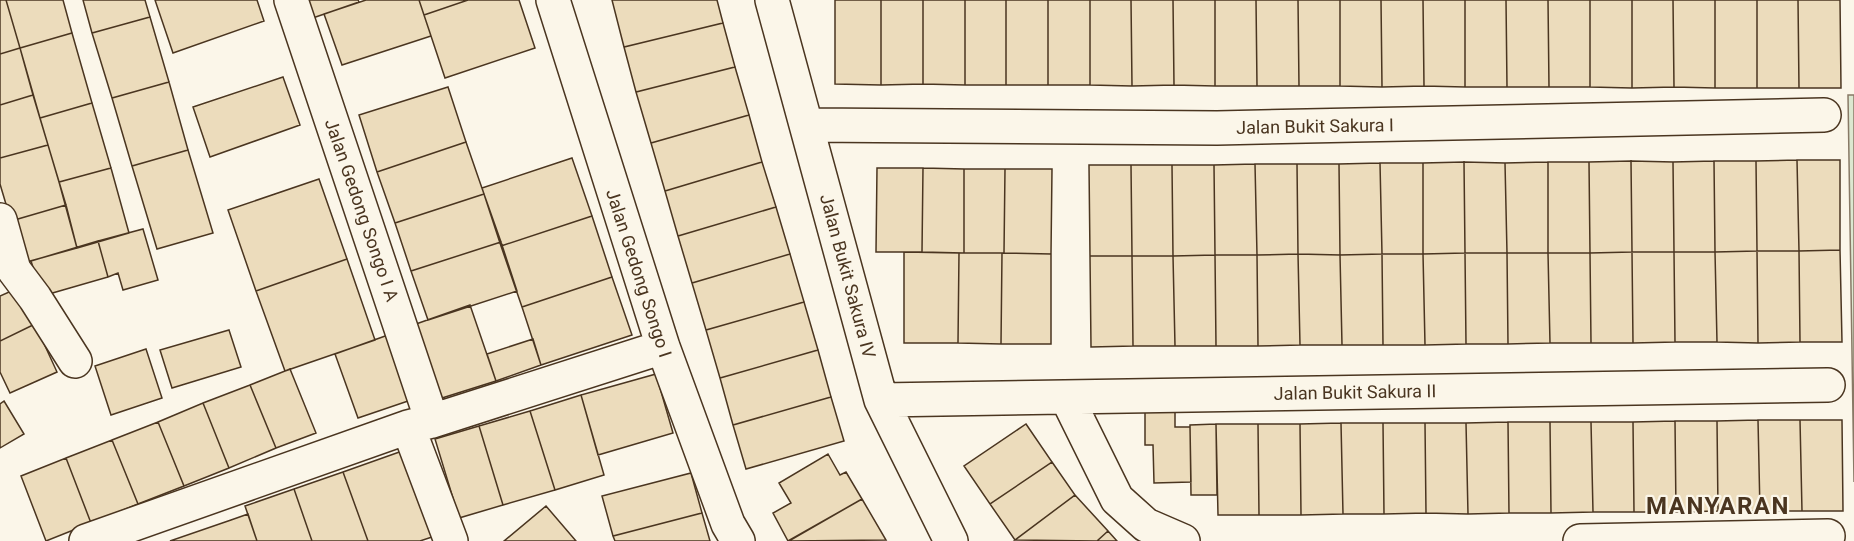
<svg xmlns="http://www.w3.org/2000/svg" width="1854" height="541" viewBox="0 0 1854 541" font-family="Roboto,sans-serif">
<style>
.green{fill:#dce7d0;stroke:#887966;stroke-width:1.5}
.building{fill:#ecdcbc;stroke:#4a3520;stroke-width:1.5}
.lines{fill:none;stroke-linecap:round;stroke-linejoin:round}
.street-casing{stroke:#4a3520;stroke-width:36}
.street{stroke:#fbf6e9;stroke-width:33}
.labels{text-anchor:middle;dominant-baseline:central;stroke-width:4.5;stroke-linejoin:round;paint-order:stroke}
.street-label{font-size:18px;fill:#4a3520;stroke:#fbf6e9}
.district-label{font-size:24px;font-weight:bold;letter-spacing:1.5px;fill:#4a3520;stroke:#fbf6e9}
</style>
<rect width="100%" height="100%" fill="#fbf6e9"/>
<!-- green -->
<path class="green" d="M1848,95H1854V482Z"/>
<!-- building -->
<path class="building" d="M0,0H6L20,48L0,54Z
M6,0H63L72,33L20,48Z
M83,0H145L150,17L92,33Z
M155,0H257L264,21L173,53Z
M301,0H358L359,2L307,20Z
M366,0H419L431,36L342,65L324,14Z
M419,0H468L424,15Z
M468,0H519L535,48L445,78L424,15Z
M612,0H717L723,23L624,47Z
M835,0H881V85L835,84Z
M881,0H923V84L881,85Z
M923,0H965V85L923,84Z
M965,0H1006V85H965Z
M1006,0H1048V85H1006Z
M1048,0H1090V85H1048Z
M1090,0H1131L1132,86L1090,85Z
M1131,0H1173L1174,85L1132,86Z
M1173,0H1215V86L1174,85Z
M1215,0H1256L1257,86H1215Z
M1256,0H1298L1299,86H1257Z
M1298,0H1340V86H1299Z
M1340,0H1381L1382,87L1340,86Z
M1381,0H1423L1424,86L1382,87Z
M1423,0H1465V87L1424,86Z
M1465,0H1506L1507,87H1465Z
M1506,0H1548L1549,87H1507Z
M1548,0H1590V87H1549Z
M1590,0H1632V88L1590,87Z
M1632,0H1673L1674,87L1632,88Z
M1673,0H1715V88L1674,87Z
M1715,0H1757V88H1715Z
M1757,0H1798L1799,88H1757Z
M1798,0H1840L1841,88H1799Z
M150,17L169,82L112,98L92,33Z
M723,23L735,67L636,92L624,47Z
M72,33L92,103L40,118L20,48Z
M20,48L33,95L0,105V54Z
M735,67L749,115L651,143L636,92Z
M283,77L300,125L210,157L193,107Z
M169,82L188,150L132,166L112,98Z
M448,87L466,142L377,172L359,115Z
M33,95L48,145L0,158V105Z
M92,103L111,168L59,182L40,118Z
M749,115L762,162L665,191L651,143Z
M466,142L484,194L395,223L377,172Z
M48,145L66,205L11,221L0,184V158Z
M188,150L213,233L157,249L132,166Z
M572,158L592,216L501,246L482,188Z
M1797,160L1799,251H1757L1756,161Z
M1797,160H1840V250L1799,251Z
M1631,161L1632,252L1590,253L1589,162Z
M1631,161L1673,162L1674,252H1632Z
M1714,161L1715,252H1674L1673,162Z
M1714,161H1756L1757,251L1715,252Z
M762,162L776,207L678,236L665,191Z
M1464,162L1465,253L1423,254V163Z
M1464,162L1505,163L1507,253H1465Z
M1548,162H1589L1590,253H1548Z
M1548,162V253H1507L1505,163Z
M1380,163L1382,254L1340,255L1339,164Z
M1380,163H1423V254H1382Z
M1255,164L1257,255H1215L1214,165Z
M1255,164H1297L1298,254L1257,255Z
M1297,164H1339L1340,255L1298,254Z
M1089,165H1131L1132,256H1090Z
M1131,165H1172L1173,256H1132Z
M1172,165H1214L1215,255L1173,256Z
M111,168L129,233L77,248L59,182Z
M877,168H923L922,252H876Z
M923,168L964,169V253L922,252Z
M964,169H1005L1004,253H964Z
M1005,169H1052L1051,254L1004,253Z
M319,179L347,259L256,291L228,210Z
M484,194L501,242L411,271L395,223Z
M66,205L77,248L23,263L11,221Z
M776,207L790,254L692,283L678,236Z
M592,216L612,277L522,307L501,246Z
M143,229L158,280L123,290L118,273L108,277L98,241Z
M98,241L108,277L42,296L31,261Z
M501,242L517,291L428,320L411,271Z
M1840,250L1842,342H1800L1799,251Z
M1757,251L1758,343L1717,342L1715,252Z
M1757,251H1799L1800,342L1758,343Z
M904,252L959,253L958,343H904Z
M1632,252L1633,343H1591L1590,253Z
M1632,252H1674L1675,342L1633,343Z
M1674,252H1715L1717,342H1675Z
M959,253H1002L1001,344L958,343Z
M1002,253L1051,254V344H1001Z
M1465,253L1466,344L1425,345L1423,254Z
M1465,253H1507L1508,344H1466Z
M1507,253H1548L1550,343L1508,344Z
M1548,253H1590L1591,343H1550Z
M790,254L804,302L706,330L692,283Z
M1298,254L1300,345L1258,346L1257,255Z
M1298,254L1340,255L1342,345H1300Z
M1382,254L1383,345H1342L1340,255Z
M1382,254H1423L1425,345H1383Z
M1215,255L1216,346H1175L1173,256Z
M1215,255H1257L1258,346H1216Z
M1090,256H1132L1133,346L1091,347Z
M1132,256H1173L1175,346H1133Z
M347,259L375,340L285,371L256,291Z
M612,277L632,335L541,365L522,307Z
M18,288L35,324L0,341V296Z
M804,302L818,350L720,378L706,330Z
M470,305L496,381L442,398L416,324Z
M35,324L57,372L10,393L0,372V341Z
M229,330L241,367L172,388L160,350Z
M388,335L411,400L358,418L335,354Z
M533,339L541,365L496,381L487,354Z
M146,349L162,398L111,415L95,366Z
M818,350L831,397L733,425L720,378Z
M290,369L316,433L276,448L250,385Z
M656,374L673,433L598,455L581,395Z
M250,385L276,448L229,468L203,403Z
M581,395L604,475L555,490L530,411Z
M831,397L844,441L746,469L733,425Z
M4,401L24,434L0,448V404Z
M203,403L229,468L184,486L158,422Z
M1175,407V427H1190L1191,482L1154,483L1153,445H1145V408Z
M530,411L555,490L503,505L479,426Z
M1758,420L1760,511H1718L1717,421Z
M1758,420H1800L1802,511H1760Z
M1800,420H1842L1843,511H1802Z
M1675,421L1676,512H1634L1633,422Z
M1675,421H1717L1718,511L1676,512Z
M158,422L184,486L138,504L112,440Z
M1508,422L1509,513L1468,514L1466,423Z
M1508,422H1550L1551,513H1509Z
M1550,422H1591L1593,512L1551,513Z
M1591,422H1633L1634,512H1593Z
M1341,423L1343,514L1301,515L1300,424Z
M1341,423H1383L1384,514H1343Z
M1383,423H1425L1426,513L1384,514Z
M1425,423H1466L1468,514L1426,513Z
M1026,424L1052,462L990,504L964,466Z
M1216,424H1258L1259,515H1218Z
M1216,424L1217,495H1191L1190,425Z
M1258,424H1300L1301,515H1259Z
M479,426L503,505L459,518L435,439Z
M112,440L138,504L91,523L66,458Z
M405,450L435,536L420,541H368L343,472Z
M828,454L840,475L846,472L862,499L788,541L773,513L791,503L779,483Z
M66,458L91,523L46,541L21,476Z
M1052,462L1075,495L1015,540L990,504Z
M343,472L368,541H312L294,489Z
M691,473L702,513L613,536L602,496Z
M294,489L312,541H257L245,506Z
M1075,495L1108,531L1097,541L1015,540Z
M862,499L886,540L789,541Z
M546,506L576,541H504Z
M702,513L710,541H615L613,536Z
M248,514L257,541H170L231,520Z
M1108,531L1117,541H1097Z"/>
<g class="lines">
<defs>
<path id="street" d="M291,0L432,421
M553,0L663,347L728,524L738,541
M772,0L881,400L951,541
M807,125L1217,128L1824,115
M0,220L14,270L35,298L75,361
M1067,398L1117,499L1146,525L1183,541
M881,400L1828,385
M408,427L451,541
M86,541L408,427L432,421L663,347
M1580,541L1828,536"/>
</defs>
<!-- street casing -->
<use href="#street" class="street-casing"/>
<!-- street -->
<use href="#street" class="street"/>
</g>
<g class="labels">
<!-- street labels -->
<g class="street-label">
<text transform="translate(1315 126) rotate(-1)">Jalan Bukit Sakura I</text>
<text transform="translate(362 210) rotate(71)">Jalan Gedong Songo I A</text>
<text transform="translate(639 273) rotate(72)">Jalan Gedong Songo I</text>
<text transform="translate(848 276) rotate(75)">Jalan Bukit Sakura IV</text>
<text transform="translate(1355 392) rotate(-1)">Jalan Bukit Sakura II</text>
</g>
<!-- district labels -->
<g class="district-label">
<text x="1718" y="506">MANYARAN</text>
</g>
</g>
</svg>
